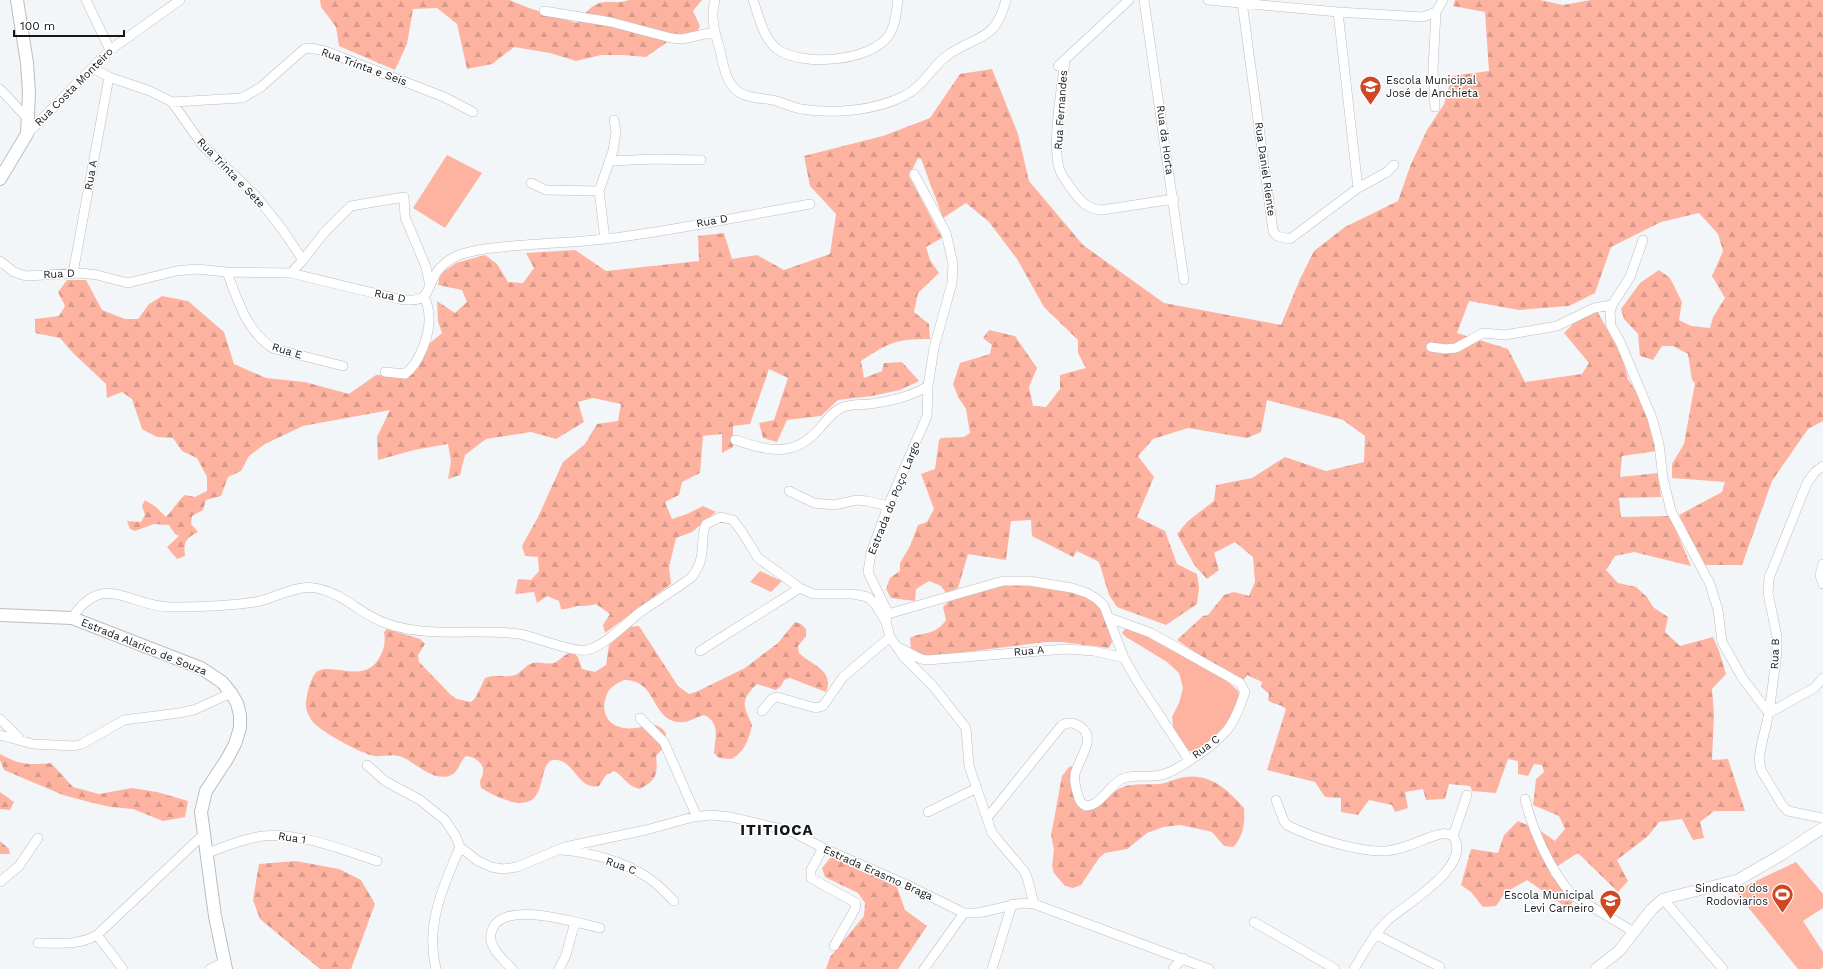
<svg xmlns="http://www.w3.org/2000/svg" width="1823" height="969" viewBox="0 0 1823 969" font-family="'Work Sans',sans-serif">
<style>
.grass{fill:#feb3a0}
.forest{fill:url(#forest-firs)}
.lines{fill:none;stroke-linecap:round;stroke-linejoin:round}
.minor-casing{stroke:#bbbdc0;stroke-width:10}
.tertiary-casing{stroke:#bbbdc0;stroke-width:12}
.secondary-casing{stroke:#bbbdc0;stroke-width:14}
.minor{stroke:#fff;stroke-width:9}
.tertiary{stroke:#fff;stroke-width:11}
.secondary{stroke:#fff;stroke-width:12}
.labels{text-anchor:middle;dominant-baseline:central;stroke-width:3;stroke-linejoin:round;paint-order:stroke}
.street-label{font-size:11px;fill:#161718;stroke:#fff}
.poi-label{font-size:11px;fill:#161718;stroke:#fff;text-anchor:end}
.district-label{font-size:15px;font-weight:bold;letter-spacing:1px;fill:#161718;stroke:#fff}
</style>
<defs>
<pattern id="forest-firs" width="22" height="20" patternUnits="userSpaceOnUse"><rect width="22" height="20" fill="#feb3a0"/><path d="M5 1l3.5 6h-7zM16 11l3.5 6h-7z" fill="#d99989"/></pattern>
</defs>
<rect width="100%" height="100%" fill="#f3f6f9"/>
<!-- grass -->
<path class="grass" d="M447,155L482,173L445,228L413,208Z
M760,571L782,581L771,592L750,582Z
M1127,626L1224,678L1238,691L1240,701L1236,717L1203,749L1194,752L1186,750L1174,733L1172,717L1179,703L1183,688L1179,673L1167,662L1126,637L1122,633Z
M1796,862L1823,894V908L1803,921L1823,952V967L1820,969H1798L1735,891Z"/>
<!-- forest -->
<path class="forest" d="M320,0H509L529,8L577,23C586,12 593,2 607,2C615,2 621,3 629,0H702L693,11L700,26L696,34L673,38L646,57L623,55H601L576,61L550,53L514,47L492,64L467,69L457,24L437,8L413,9L407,44L395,70L339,46L336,27L321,7Z
M1455,0H1540L1563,5L1591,0H1823V421L1808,429L1772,481L1742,565H1705L1679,515L1722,492L1725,482L1672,478V464L1684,444L1695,383L1692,380L1688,354L1673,346H1662L1653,360L1640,356L1638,334L1624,319L1621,309L1640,283L1659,270L1670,278L1682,302L1679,320L1691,326L1710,328L1713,317L1725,298L1712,276L1723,251L1718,234L1699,213L1661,222L1611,247L1595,293L1569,306L1519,310L1469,301L1457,333L1508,349L1525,382L1582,374L1589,363L1564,333L1580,317L1597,311L1622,355L1628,379L1644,404L1657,451L1622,456L1620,477L1658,473L1661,497L1619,498L1621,517L1670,516L1691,566L1634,552L1615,556L1606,570L1618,583L1636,587L1647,597L1653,607L1668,617L1665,632L1680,646L1713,637L1719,651L1726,674L1712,689L1714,714L1712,760L1728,759L1745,811H1714L1700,822L1704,838L1693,840L1682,819L1659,822L1648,836L1617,860L1628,881L1618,892L1578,853L1559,865L1550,874L1573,900L1570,910L1527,880L1505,893L1496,906L1483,907L1471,892L1461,885L1471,849L1498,853L1504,835L1518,821L1539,830L1555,841L1565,829L1559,816L1533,805L1536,779L1544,772L1542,765L1534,764L1528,776L1518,774V761L1508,759L1496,793L1472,791L1470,786L1449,784L1445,799L1426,800L1423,789L1405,792L1408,808L1395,812L1392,805L1369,800L1358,815L1341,812V798L1325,797L1315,782L1267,770L1286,709C1281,704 1273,705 1268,700L1269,694L1261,687L1262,682L1247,675L1241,684L1177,640L1203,616L1208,615L1224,595L1234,592L1249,596L1255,582L1253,557L1235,542L1214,553L1219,570L1207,579L1195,566L1177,534L1188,521L1214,501L1216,485L1252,478L1285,457L1326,471L1364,462L1365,436L1343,420L1267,400L1261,432L1247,438L1188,428L1153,439L1138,456L1154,477L1137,517L1165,531L1177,564L1197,574L1199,588L1197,604L1166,625L1117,607L1109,595L1099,562L1077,551L1073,557L1032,536L1031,520L1011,521L1006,560L968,554L958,588L946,593L941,586L929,581L916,589L915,601L891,598L886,589L890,578L900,571V563L910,546L918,525L927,522L934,509L921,474L935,469L939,440L941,438L964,437L970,433L966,409L958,397L953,384L960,363L990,354L992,345L983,338L989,330L1015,336L1037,368L1029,387L1033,406L1046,407L1060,389V375L1086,368L1078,353V340L1044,307L1017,259L989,222L966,203L943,218L921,159L918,158L909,176L942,238L926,247L930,260L939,273L918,293L914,312L929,324L930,339C895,339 890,342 861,361L864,378L882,371L884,363L902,362L919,381L900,390L872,396L838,400L821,416L787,420L777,442L763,438L759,423L774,420L788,378L769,369L750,424L733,426V447L722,453V434L703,436L700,473L682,482L679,495L665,502L672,519L687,514L703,506L716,512L692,532L676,538L669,567L671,584L605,633L603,625L610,614L596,604C589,606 584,606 577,606C570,607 568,610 561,609L559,601L547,596L537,603L534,592L515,594L518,579L531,580L539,571L538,557L525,556L522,546L538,517L563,462L585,444L597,424L618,421L621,404L593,398L578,402L584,422L556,439L531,432L486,439L465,455L460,475L448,479L451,461L448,444L414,450L378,460L377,437L390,410L303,426L265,444L249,456L241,471L228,477L221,496L206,500L203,510L192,516L191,524L198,532C186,538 183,542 185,556L177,559L167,547L179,536L175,534L169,525L154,524L135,531L130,529L127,521L141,522L145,515L142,506L145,500L156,507L166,517C173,510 178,500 185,495L195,497L207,491V477L197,458L182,451L173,438L157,437L142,429L132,399L122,392L107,398L106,384L73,353L60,338L35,333V319L59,316L65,306L58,292L67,280H86L102,310L125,319H138L149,304L162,296L188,301L224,332L234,364L266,378L305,382L349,394L376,375L405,376L417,368L429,344L442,333L438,322L437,301L455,313L467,302L462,290L438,285L440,274L456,263L485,255L497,264L508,282L523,283L534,268L526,253L575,250L606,271L699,261L698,236L724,233L732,259L757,255L784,270L830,254L836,214L810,186L804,156L883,136L930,118L960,74L992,69L1018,134L1029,181L1083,245L1164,303L1281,325L1300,279L1314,251L1345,227L1398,201L1411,164L1427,130L1444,104L1452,76L1489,71L1485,12L1453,6Z
M1020,585C1037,586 1089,589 1099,604C1106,615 1109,630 1112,642L1109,648L1062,642H1046L934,656L919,655L911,649L910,638C924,631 935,636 946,620L943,607L948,602L988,587Z
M795,622L801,624L806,629V636L798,646L799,653C811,665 835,670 826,692L790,678L784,680L781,686L776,690L757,684C739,701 744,706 752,725C749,739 745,751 732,759L719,758L714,753C715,738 721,723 704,715C697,717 691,721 684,722C650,725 660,680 624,680C617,683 610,687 607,694C598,716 612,731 635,728C641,728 647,724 653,725C659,725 662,728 666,733L665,746L656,756C658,773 657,780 640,789C626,786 625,777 614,771L606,775L599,786C578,790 575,762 557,760C529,756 562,835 481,788L480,781C488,768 480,758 466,756C459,762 459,773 449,776C432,781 416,763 402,757C391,753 385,757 375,756C363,755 322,732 314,723C310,719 307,713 306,707C305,700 311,674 318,671C334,663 362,683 378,660C384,651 386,642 384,632L387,629L420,639L425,644L418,655L419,662L451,695L457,699L471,702L476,697L485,678C495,674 505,678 515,675C522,672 525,665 533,663C540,661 547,665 554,663C561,660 564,654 572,652L578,657L582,669L595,672L606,665L609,645L611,641L626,627L639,626L678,686L689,694L696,692L745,668L778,643Z
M0,754C19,765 29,765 51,763L73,787L99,794L132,788L157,792L188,801L185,817L163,821L133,809L111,807L89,802L63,795L4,770L0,760Z
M1070,766L1073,767C1074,782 1072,801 1084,811C1099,810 1104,798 1117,790C1129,782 1144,785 1159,784C1168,783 1176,778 1185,777C1211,773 1229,791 1244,808C1245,823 1244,836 1233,847L1224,846L1212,832L1204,830L1180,825L1163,827L1147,833L1127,849L1105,853L1099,858L1081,885L1073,888L1065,886L1054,873L1052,866L1054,850L1051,835L1062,776Z
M0,792L14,802L10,810L0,809Z
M0,841L9,849L10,854H0Z
M831,857H838L858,870L896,884L905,910L927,926L898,969H826L830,957L864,916L865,903L858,893L825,877L822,868Z
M296,861L339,869L361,880L375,904L351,969H320L260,919L253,900L259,864Z"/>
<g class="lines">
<defs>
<path id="minor" d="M86,0L110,50
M715,0C710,18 715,33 720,50C723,63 725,79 735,89C743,98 761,98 772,100C782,102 791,107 801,109C834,114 874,111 904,96C924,86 931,67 948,55C978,34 995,42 1006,0
M753,0C759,16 763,38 777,49C802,67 871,62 889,35C896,25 896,12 898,0
M1144,0L1184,280
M1208,0L1338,12L1423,17L1436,12L1443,0
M1242,2L1273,231L1277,236L1290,239L1358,188L1387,172L1394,165
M544,11L611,22L671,38L682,39L714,32
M1338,12L1358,188
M1065,60C1062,86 1050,152 1061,173C1064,179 1069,185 1073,191C1081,202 1088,209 1102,210L1174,199
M1058,66L1129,0
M93,68L109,77L150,91L172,102L203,146L256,196L282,229L303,260L291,273
M0,89L28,119
M172,102L242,98L261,87L304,49L310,48L325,51L444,97L473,112
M1435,107L1433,69L1436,12
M27,134L110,50L180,0
M610,161L656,159L701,160
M914,174L946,233L953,264L952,283L934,348L928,386L927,416L888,506L871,553L868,572L887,611L886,622L890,637L903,656L933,686L966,728L969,766L992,833L1024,871L1027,877L1034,904
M531,183L546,190L599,191
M605,239L599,191L613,151L616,132L614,120
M1643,240L1630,277L1612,305L1610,313L1611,326L1620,342L1652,418L1659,444L1663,478L1671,511L1710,584L1718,610L1722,642L1743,679L1769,713L1814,688L1823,678
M303,260L324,233L351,206L404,197L405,217L426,267L430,286
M0,261L14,272L26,276L81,273L97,275L128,283L176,271L196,269L227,272L291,273L399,299C435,305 423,286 441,267C451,256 464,253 478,250C520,243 563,244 605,239C674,231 742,216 810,204
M227,272C237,299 248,335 275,349L343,366
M73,273L109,77
M1431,347L1445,349L1456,348L1483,333L1505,335L1557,326L1594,308L1612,305
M385,372L405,374C419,364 430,335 429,317C429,310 427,303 424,296
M735,440C767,450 793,459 819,429C826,421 833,411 843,407C852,404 861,405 870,404C891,401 910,397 928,386
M1823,466L1815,472L1807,483L1769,578L1768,593L1777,637V652L1769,713L1761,747L1759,759L1761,770L1782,805L1788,811L1823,818
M789,491L814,503L834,505L857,500L867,501L888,506
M1823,564L1820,575L1823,584
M888,614L1003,581H1029L1072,588L1087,593L1097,599L1104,606L1124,658L1137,681L1189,760
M72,618C104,570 129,607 171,607C198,607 228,606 255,602C277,598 297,583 320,589C345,595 362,615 385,623C429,639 474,628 519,634C536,637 574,653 587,650C606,645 624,625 639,613C656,601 675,590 692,577C696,571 700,565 701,558C704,546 701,535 706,524L721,517L733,520L742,532L758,558L800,588L813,594H853L868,597L875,604L886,622
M900,648L921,659L927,660L1066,649L1094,651L1124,658
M700,651L800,588
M762,711L772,699L777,697L816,708L823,706L843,677L890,637
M640,718L664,742L697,817
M0,719L19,738
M0,735L33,744L74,746L82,744L124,720L179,713L194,710L231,693
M367,765L385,781L420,800L445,820L455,835L460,847L478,861L491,867L503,869L517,867L565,847L646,830L693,817L711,815L731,817L793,832L823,848L903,883L964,913H978L1022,903L1034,904L1209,969
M1525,799C1533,832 1550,869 1572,895L1634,932
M1276,800L1284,821L1287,825C1312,838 1358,852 1385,851C1406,850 1422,838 1441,834C1445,833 1449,834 1453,836
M928,812L977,788
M987,818L1062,725C1069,722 1074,722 1081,727C1097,739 1078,760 1075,774C1074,781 1076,789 1078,795C1079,799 1080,803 1084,805C1098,810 1110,784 1122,779C1135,773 1151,779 1165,774C1181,768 1221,741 1230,726C1237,716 1241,704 1245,692L1240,683L1151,633L1110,618
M1453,836L1467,795
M823,848L811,870V878L856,903L855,909L834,946
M561,850C589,852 623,861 647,877C657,883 666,893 674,901
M207,853C225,847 244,838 263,836C299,832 343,850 377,861
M0,882L19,866L38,838
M1663,899L1723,969
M1254,922L1335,969
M1375,934L1440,967
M97,935L123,969
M38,943C60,943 77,946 97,935L204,834
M210,969L224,962
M436,969C425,926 443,886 460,847
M512,969C506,962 498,956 494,948C490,942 490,936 492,930C503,899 578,923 600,928
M559,969L566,955L575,922
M924,969L964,913
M992,969L1012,904
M1173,969L1183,958
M1354,969C1364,953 1373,935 1387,921C1404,905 1474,866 1453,836"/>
<path id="tertiary" d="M1596,969L1619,951L1651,910L1663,899L1738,880L1781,855L1823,828"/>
<path id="secondary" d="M0,179L27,134L29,93L27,63L17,0
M0,615L72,618L201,668L222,682L231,693L237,703L240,715V728L235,744L227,759L206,791L201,812L215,916L226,969"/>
</defs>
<!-- minor casing -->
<use href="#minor" class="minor-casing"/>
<!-- tertiary casing -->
<use href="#tertiary" class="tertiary-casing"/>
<!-- secondary casing -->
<use href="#secondary" class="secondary-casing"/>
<!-- minor -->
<use href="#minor" class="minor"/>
<!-- tertiary -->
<use href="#tertiary" class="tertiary"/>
<!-- secondary -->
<use href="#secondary" class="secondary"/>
</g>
<!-- icons -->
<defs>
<symbol id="school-pin" viewBox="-11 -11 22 30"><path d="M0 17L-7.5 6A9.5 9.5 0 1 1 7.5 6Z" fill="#d04723" stroke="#fff"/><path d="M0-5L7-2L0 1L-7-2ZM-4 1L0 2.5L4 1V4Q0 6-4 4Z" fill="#fff"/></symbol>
<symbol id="stadium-pin" viewBox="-11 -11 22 30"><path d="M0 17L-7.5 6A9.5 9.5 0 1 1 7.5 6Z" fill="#d04723" stroke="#fff"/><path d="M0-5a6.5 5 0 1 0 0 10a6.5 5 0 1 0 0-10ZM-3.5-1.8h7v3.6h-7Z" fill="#fff"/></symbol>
</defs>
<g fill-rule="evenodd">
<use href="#school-pin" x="1358" y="74" width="25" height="34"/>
<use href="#stadium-pin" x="1770" y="882" width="25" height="34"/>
<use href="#school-pin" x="1598" y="888" width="25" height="34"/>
</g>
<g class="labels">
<!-- street labels -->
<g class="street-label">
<text transform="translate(364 67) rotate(20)">Rua Trinta e Seis</text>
<text transform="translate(74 87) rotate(-45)">Rua Costa Monteiro</text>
<text transform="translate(1061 110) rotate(-86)">Rua Fernandes</text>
<text transform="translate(1165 140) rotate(82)">Rua da Horta</text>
<text transform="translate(1265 169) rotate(82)">Rua Daniel Riente</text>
<text transform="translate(231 173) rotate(46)">Rua Trinta e Sete</text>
<text transform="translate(91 175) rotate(-80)">Rua A</text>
<text transform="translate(712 221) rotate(-10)">Rua D</text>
<text transform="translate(59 274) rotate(-3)">Rua D</text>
<text transform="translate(390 296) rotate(12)">Rua D</text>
<text transform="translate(287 351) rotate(17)">Rua E</text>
<text transform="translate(894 498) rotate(-68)">Estrada do Poço Largo</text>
<text transform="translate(144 647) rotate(22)">Estrada Alarico de Souza</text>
<text transform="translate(1029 651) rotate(-5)">Rua A</text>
<text transform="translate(1775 654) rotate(-88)">Rua B</text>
<text transform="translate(1206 747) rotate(-37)">Rua C</text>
<text transform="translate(292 838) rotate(9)">Rua 1</text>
<text transform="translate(621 866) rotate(20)">Rua C</text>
<text transform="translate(878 873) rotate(24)">Estrada Erasmo Braga</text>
</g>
<!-- poi labels -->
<g class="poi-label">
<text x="1386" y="80" text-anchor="start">Escola Municipal<tspan x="1386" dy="13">José de Anchieta</tspan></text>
<text x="1768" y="888">Sindicato dos<tspan x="1768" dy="13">Rodoviarios</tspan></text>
<text x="1594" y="895">Escola Municipal<tspan x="1594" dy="13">Levi Carneiro</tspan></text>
</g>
<!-- district labels -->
<g class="district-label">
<text x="777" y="830">ITITIOCA</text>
</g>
</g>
<!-- scale -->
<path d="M14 30v6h110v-6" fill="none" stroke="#161718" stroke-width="2"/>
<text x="20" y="30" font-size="12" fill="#161718" stroke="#ffffff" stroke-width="3" paint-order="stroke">100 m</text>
</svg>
